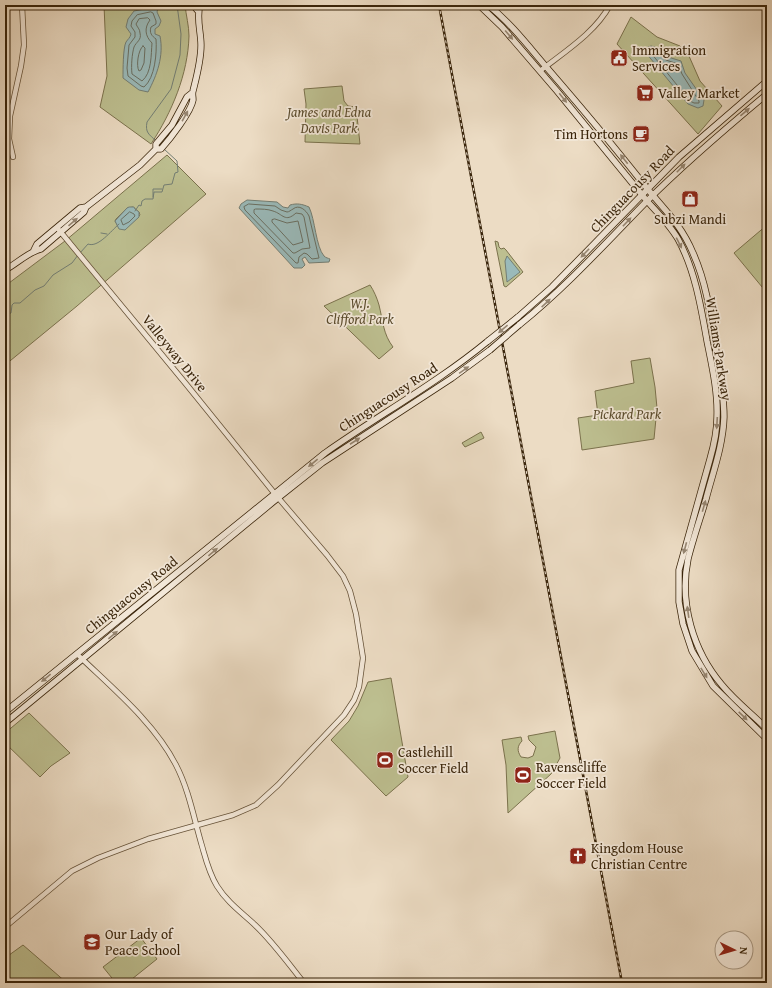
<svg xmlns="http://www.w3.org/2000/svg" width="772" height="988" viewBox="0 0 772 988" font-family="'Gentium Book Plus',serif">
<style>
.green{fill:#bdbf90;stroke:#7b724d;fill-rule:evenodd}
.water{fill:#9ababa;stroke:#737e74}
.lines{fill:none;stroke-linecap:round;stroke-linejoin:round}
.shore{stroke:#6a6f62;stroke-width:1}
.stream{stroke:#737e74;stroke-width:1}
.tertiary-casing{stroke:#665238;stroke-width:6}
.secondary-casing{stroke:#39240a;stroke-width:7}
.tertiary{stroke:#f3e8d9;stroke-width:4.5}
.secondary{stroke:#f3e8d9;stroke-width:5.5}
.rail-casing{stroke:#39240a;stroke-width:2.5}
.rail{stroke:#f3e8d9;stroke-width:1;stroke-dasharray:3;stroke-linecap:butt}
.secondary-bridge-casing{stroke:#39240a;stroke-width:7;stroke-linecap:butt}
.secondary-bridge{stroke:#f3e8d9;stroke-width:5.5}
.oneway{fill:#968672}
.labels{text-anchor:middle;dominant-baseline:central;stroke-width:3.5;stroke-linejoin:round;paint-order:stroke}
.poi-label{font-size:14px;fill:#39240a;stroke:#f3e8d9;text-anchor:start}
.park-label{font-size:14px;font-style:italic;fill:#5a4b2c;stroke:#f3e8d9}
.street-label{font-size:14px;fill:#39240a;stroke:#f3e8d9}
</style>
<rect width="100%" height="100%" fill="#ecdcc4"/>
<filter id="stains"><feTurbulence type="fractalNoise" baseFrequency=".005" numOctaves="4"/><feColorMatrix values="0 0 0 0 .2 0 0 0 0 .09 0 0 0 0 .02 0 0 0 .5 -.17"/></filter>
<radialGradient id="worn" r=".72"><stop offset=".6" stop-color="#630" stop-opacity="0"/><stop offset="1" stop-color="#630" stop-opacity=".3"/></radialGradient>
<!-- green -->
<path class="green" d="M104,5H185C186,15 189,26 189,36C188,74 172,112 151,144L100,107L107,76Z
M631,17L657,37L680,46L689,56L700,81L722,106L698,134L617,44Z
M342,86L344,101L348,106L356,107L360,144L305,142L306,104L304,89Z
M167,155L206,194L77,306L5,365V311H6L5,306V286L65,241ZM133,207L139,212L140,215L125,229L118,226L115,221L116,219L127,208Z
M767,225V293L734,253Z
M495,241L498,242L499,247L501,249L504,248L506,250L523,272L506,287L504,286Z
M370,285C374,291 377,298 379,305C383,321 383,334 393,347L379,359L324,306Z
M650,358L655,387L657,408L654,439L582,450L578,418L598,415L595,391L634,383L631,361Z
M481,432L484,438L465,447L462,443Z
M391,678L408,777L386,796L331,740L349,721L358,706L368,682Z
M29,713L70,753L51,766L40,777L5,743V733Z
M555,731L560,758L551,774L508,813L506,765L502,740L521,737L522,741C517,746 517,751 521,757L528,758L533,756L536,747L529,740L528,736Z
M141,938L157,959L127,983H116L103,967Z
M23,945L67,983H5V958Z"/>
<!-- water -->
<path class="water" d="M153,5L158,8L157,12L161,21L159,26L155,29V34L160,36C164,56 157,75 148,92L139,90L123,78C123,70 123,48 126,42C128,39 130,38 131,34L126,27L128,19L134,11L150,8Z
M651,46L655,47L668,57L681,61L685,73L704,100L703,106L698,108L688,104L646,53L648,47Z
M247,200L277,202L283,207L288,208L290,205C297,203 302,204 309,207C315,219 316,247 324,256C326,258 328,258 330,259L329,262L309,263L305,257L302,259L305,265L302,268H294L239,208L241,204Z
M129,207H134L135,209L139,212V217L125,230L119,229L115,221L127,208Z
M507,256L520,272L507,282L505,261Z"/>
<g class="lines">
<!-- shore -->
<path class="shore" d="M151,12L153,13L156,21V24L151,27C149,33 152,36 156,39C157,53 155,78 144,87L141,86L128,76L127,68L129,45L135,37V32L131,26L132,21L137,15Z
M148,18L150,20C144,28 145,36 152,43C151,54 152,73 142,81L132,74C131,66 132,54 134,47C136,42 142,40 140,33C140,29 137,27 136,24L139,19Z
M143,46L145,48L144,63L141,70L139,71C136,66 138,50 143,46Z
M653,50L666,60L678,64L682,74L699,101V103H694L690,101L651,53V51Z
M249,204L275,206L281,210L287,212C289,212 291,210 293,209C299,204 306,210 309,216L319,258L312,259L307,254L304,253L299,257L298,263H296L245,210L244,207Z
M256,209C261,209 268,209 273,211C283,214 285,223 296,213L302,214L304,217L310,248L302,249L295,253H293L254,213V210Z
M130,212L134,214L135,216L129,222L123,225L121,220Z
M275,219L287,223L298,221L303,242L293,245L272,222V220Z"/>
<!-- stream -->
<path class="stream" d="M156,141C149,134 145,133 147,122L171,89L180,55L181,34L177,5
M153,197V189H162
M135,211L139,205L141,206L142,201L145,199H153L154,192H162L164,185L172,184L175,173L178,172L177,161L164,149
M101,233L107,234
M80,253L88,244C98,248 111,231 119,224
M5,315L11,313L12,305L14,303H20L35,290L44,286L53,275L72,263L78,255"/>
<defs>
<path id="tertiary" d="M540,71C564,52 595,33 610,5
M13,157L9,139L10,116L21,66L24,45L22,5
M77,654C111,687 154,722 176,765C189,790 194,819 202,846C206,860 209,873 217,886C227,902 241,912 255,925C273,942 288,963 304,983
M5,927L72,871L98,858L148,839L233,815L256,805L278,785L344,715L354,700L359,687L363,658L356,614L350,591L343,576L327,555L275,494L186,384L59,230"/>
<path id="secondary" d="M193,5L198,11
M479,5L502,27L557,91L647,201C658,213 670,225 678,239C695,270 701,307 707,341C712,366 718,392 717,417C717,432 714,445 710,459L679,570V602L683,624L692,651L713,686L767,739
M488,5C511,23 529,47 548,69C580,106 612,144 642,182C662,208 680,222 693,253C707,284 711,318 716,351C720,373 724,395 724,417C723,446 713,472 706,499C700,519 693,539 688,559C679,603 693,651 722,685C735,701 752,714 767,729
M5,6L29,5
M156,149V144L172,125L187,97L192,93
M34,250L37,244L80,208L86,207L140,165L156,149H161C170,139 191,112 193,100C193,96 192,94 193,91C197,75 201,61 201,45C201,32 196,17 200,5
M5,270C16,264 30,251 41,249L84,212L86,207
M518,317L552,287L679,157L767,81
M519,325C565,288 604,245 645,203C684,164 725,129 767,94
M5,712L325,453C379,415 437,383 488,341
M5,723L273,502L322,463L452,378L490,350"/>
</defs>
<!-- tertiary casing -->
<use href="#tertiary" class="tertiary-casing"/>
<!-- secondary casing -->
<use href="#secondary" class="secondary-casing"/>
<!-- tertiary -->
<use href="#tertiary" class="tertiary"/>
<!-- secondary -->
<use href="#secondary" class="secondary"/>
<defs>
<path id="rail" d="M439,5L622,983"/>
</defs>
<!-- rail casing -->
<use href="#rail" class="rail-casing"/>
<!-- rail -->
<use href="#rail" class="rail"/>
<defs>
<path id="secondary-bridge" d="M488,341L518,317
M490,350L519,325"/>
</defs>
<!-- secondary-bridge casing -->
<use href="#secondary-bridge" class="secondary-bridge-casing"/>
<!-- secondary-bridge -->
<use href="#secondary-bridge" class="secondary-bridge"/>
</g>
<!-- one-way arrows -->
<defs><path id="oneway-solid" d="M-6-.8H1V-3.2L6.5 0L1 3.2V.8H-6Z"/></defs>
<g class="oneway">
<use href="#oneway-solid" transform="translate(509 35) rotate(50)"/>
<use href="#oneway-solid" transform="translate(563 98) rotate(51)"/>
<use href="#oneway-solid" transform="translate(745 112) rotate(-40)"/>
<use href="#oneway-solid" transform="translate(185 116) rotate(-61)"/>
<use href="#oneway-solid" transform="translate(624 159) rotate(-128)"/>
<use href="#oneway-solid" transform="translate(681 168) rotate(-45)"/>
<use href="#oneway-solid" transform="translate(73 222) rotate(-41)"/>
<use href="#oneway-solid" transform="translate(627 222) rotate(-46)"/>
<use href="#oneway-solid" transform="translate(679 243) rotate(63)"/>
<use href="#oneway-solid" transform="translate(585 253) rotate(134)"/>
<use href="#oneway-solid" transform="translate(546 303) rotate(-43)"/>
<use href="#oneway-solid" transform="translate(503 329) rotate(140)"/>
<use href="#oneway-solid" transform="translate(464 370) rotate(-35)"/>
<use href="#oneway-solid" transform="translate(717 423) rotate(93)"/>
<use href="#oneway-solid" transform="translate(355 441) rotate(-33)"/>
<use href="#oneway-solid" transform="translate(313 463) rotate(141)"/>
<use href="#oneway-solid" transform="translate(704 506) rotate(-74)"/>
<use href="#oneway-solid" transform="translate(685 548) rotate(105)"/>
<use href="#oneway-solid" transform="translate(213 552) rotate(-40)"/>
<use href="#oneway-solid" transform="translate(688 612) rotate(-98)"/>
<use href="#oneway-solid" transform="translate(113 635) rotate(-40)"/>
<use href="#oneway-solid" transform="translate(704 673) rotate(58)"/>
<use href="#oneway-solid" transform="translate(46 678) rotate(141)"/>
<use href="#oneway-solid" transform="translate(743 716) rotate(44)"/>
</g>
<!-- icons -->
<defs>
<symbol id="civic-square" viewBox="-11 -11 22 22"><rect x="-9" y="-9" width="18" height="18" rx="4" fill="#8f2418" stroke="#f3e8d9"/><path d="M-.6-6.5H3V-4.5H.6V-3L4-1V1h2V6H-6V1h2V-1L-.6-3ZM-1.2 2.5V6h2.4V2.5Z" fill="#fff"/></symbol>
<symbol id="supermarket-square" viewBox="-11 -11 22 22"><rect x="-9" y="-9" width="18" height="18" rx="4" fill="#8f2418" stroke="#f3e8d9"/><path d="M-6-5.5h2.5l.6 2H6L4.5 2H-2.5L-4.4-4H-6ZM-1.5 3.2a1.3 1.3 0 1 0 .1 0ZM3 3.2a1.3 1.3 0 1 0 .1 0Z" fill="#fff"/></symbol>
<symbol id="cafe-square" viewBox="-11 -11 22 22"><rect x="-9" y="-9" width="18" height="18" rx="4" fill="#8f2418" stroke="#f3e8d9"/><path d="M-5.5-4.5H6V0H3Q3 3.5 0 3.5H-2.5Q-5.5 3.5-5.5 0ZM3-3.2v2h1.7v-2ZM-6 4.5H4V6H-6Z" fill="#fff"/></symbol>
<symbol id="shop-square" viewBox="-11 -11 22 22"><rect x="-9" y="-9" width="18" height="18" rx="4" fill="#8f2418" stroke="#f3e8d9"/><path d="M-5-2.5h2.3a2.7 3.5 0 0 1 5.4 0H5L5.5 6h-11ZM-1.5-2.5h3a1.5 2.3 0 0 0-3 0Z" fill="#fff"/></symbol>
<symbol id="stadium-square" viewBox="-11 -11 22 22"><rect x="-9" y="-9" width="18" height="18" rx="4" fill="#8f2418" stroke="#f3e8d9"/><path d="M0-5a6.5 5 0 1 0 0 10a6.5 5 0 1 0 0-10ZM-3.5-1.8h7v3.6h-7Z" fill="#fff"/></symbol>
<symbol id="church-square" viewBox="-11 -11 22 22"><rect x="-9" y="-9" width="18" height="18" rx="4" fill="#8f2418" stroke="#f3e8d9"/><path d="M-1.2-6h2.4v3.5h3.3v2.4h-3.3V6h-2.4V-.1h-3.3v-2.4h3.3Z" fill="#fff"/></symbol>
<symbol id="school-square" viewBox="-11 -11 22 22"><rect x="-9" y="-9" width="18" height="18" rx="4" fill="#8f2418" stroke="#f3e8d9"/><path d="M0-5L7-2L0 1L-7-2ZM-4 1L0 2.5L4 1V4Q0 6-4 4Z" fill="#fff"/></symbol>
</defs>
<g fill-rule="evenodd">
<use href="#civic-square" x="609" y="48" width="20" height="20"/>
<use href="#supermarket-square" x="635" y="83" width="20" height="20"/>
<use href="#cafe-square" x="631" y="124" width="20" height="20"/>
<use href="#shop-square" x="680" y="189" width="20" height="20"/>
<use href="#stadium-square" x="375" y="750" width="20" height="20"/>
<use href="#stadium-square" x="513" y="765" width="20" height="20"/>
<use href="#church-square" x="568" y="846" width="20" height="20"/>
<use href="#school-square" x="82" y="932" width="20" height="20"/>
</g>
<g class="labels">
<!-- poi labels -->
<g class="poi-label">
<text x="632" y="50">Immigration<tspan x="632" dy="16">Services</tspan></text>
<text x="658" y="93">Valley Market</text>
<text x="628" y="134" text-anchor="end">Tim Hortons</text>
<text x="690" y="219" text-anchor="middle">Subzi Mandi</text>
<text x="398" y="752">Castlehill<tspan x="398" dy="16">Soccer Field</tspan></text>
<text x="536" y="767">Ravenscliffe<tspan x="536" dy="16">Soccer Field</tspan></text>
<text x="591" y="848">Kingdom House<tspan x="591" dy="16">Christian Centre</tspan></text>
<text x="105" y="934">Our Lady of<tspan x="105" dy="16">Peace School</tspan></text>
</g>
<!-- park labels -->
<g class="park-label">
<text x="329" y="112">James and Edna<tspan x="329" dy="16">Davis Park</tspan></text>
<text x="360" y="303">W.J.<tspan x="360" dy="16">Clifford Park</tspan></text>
<text x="627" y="414">Pickard Park</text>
</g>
<!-- street labels -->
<g class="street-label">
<text transform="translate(632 189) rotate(-46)">Chinguacousy Road</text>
<text transform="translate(719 349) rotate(81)">Williams Parkway</text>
<text transform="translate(175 353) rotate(51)">Valleyway Drive</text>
<text transform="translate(388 397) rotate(-33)">Chinguacousy Road</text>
<text transform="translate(131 595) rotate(-39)">Chinguacousy Road</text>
</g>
</g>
<!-- margin -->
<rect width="772" height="988" fill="none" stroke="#ecdcc4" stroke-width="20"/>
<rect x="6" y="6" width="760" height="976" fill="none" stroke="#39240a" stroke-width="2"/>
<rect x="10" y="10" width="752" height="968" fill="none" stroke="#39240a"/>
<!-- north arrow -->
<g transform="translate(734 950) rotate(95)"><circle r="19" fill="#f3e8d9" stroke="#a99a86"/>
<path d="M0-3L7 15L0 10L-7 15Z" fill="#8f2418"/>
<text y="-6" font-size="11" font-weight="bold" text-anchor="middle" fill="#39240a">N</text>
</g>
<rect width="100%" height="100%" filter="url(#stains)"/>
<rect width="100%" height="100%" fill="url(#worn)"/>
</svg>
